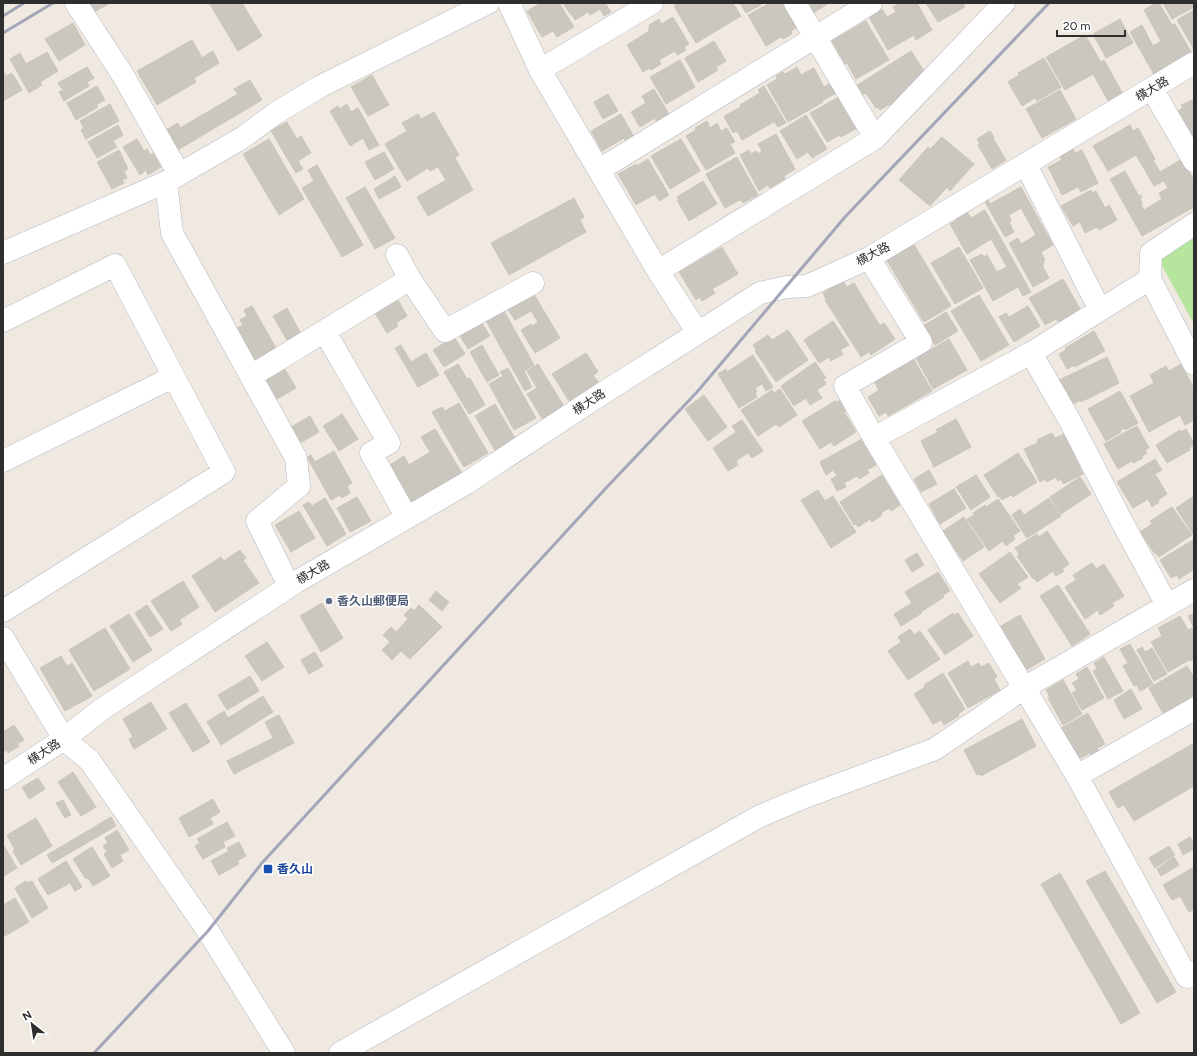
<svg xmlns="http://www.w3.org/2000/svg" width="1197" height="1056" viewBox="0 0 1197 1056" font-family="Figtree,'Noto Sans JP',sans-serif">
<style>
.green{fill:#b6e59e}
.building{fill:#cbc7bf;stroke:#cbc5ba}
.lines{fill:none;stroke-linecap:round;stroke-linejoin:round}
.minor-casing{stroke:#b4b7c1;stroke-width:23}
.minor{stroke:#fff;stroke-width:22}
.rail{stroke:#a3a6b8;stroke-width:3}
.service-dot{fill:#5c6f8a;stroke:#fff;stroke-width:1.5}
.transit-dot{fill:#1a4fb4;stroke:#fff;stroke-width:1.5}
.labels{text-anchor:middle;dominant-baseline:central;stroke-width:3.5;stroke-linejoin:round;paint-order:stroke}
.street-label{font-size:12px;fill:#2e2e2e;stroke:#fff}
.service-label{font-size:12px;font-weight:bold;fill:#4e5e75;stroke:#fff;text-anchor:start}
.transit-label{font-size:12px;font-weight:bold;fill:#164399;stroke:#fff;text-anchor:start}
</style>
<rect width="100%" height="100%" fill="#efe9e1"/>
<!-- green -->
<path class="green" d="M1194,234V324L1160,262L1163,255Z"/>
<!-- building -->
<path class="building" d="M89,3H110L94,12Z
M209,3H242L262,36L238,51Z
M541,3H559L574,27L557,37L553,31L542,37L527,11Z
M563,3H605L611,12L604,16L600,9L590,15L588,12L575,20L572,14L571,15Z
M679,3H684L685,5L688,3H733L741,16L696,43L674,6Z
M740,3H759L761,5L746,13Z
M770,3L775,4L784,3L798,27L791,31L792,34L783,39L781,37L766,46L748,15Z
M807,3H829L813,13Z
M901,3L904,4L917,3L932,30L916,40L914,35L888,50L869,17L882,9L887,17L896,12L893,7Z
M926,3H963L965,7L938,22Z
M1156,3H1159L1172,25L1175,24L1194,57L1156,78L1130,32L1142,25L1153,46L1161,41L1144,10Z
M1163,3H1194V7L1172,19Z
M1194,10V49L1177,20Z
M673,17L689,44L684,47L686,50L677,55L675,51L659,60L661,64L651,70L650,68L643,72L627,45L649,31L648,29L650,28L649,25L659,19L661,24Z
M1120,19L1133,43L1106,58L1093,34Z
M866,21L889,60L856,79L847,63L845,64L832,41Z
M73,23L85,45L59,61L45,39Z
M1085,35L1101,62L1104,60L1124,96L1110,104L1093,74L1065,90L1046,57Z
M192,40L202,58L213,51L219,63L194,78L196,82L157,105L137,71Z
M714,41L726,61L716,67L718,70L698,82L685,58Z
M911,51L926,74L906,87L909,92L892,107L890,104L880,110L878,107L876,108L866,93L862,95L856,86Z
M47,52L58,71L40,82L42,85L29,93L10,59L20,53L26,64Z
M1044,58L1061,87L1037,101L1035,98L1022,106L1008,82L1019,75L1018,73Z
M680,60L695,87L666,104L650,77Z
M87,67L94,78L87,82L89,86L64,101L59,92L63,90L58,83Z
M797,67L801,75L814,68L824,87L832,82L838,92L822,101L823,102L788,122L767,85L777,79L776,76L783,72L785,74Z
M3,71L6,76L12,73L22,90L3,101Z
M372,75L389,105L368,116L351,87Z
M250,80L262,100L176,151L164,131L178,123L180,128L238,94L234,89Z
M97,86L105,100L96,105L98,107L76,120L67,103Z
M764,86L786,123L778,127L774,122L742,140L737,131L733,133L724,116L741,107L740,105L760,93L758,90Z
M654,89L670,116L657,123L655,118L640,127L631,112L646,103L642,96Z
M1060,90L1076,119L1042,138L1026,109Z
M608,94L618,111L603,119L594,102Z
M839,97L857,128L841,137L840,135L827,142L810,113Z
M1192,100L1194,102V144L1174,113L1183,108L1181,105Z
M110,104L119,121L86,139L81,130L84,128L80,121Z
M347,104L351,112L358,108L379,145L369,150L363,138L350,146L330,111L338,106L340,109Z
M434,112L459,155L455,158L473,190L428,216L417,197L446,180L438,167L430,171L428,168L407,181L385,144L407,131L402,123L418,114L421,119Z
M621,114L634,137L626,142L624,138L602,151L591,131Z
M806,115L827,149L812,158L808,152L797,159L780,131Z
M707,121L710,128L717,123L721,131L727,128L735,142L730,144L735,153L706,170L686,136L696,130L695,128Z
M287,122L297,139L301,136L311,153L298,161L303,169L296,173L271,131Z
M118,125L123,135L113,141L117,147L97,158L88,142Z
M1130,125L1133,131L1138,128L1155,159L1153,160L1160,172L1182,159L1194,180V207L1142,236L1110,179L1125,171L1139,196L1141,195L1142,197L1140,199L1142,203L1141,204L1144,210L1162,199L1159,193L1168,188L1164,181L1154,186L1136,155L1108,171L1093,146Z
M990,131L994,137L993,138L1006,160L992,169L978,145L980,144L977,139Z
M776,134L795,169L784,176L785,179L770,188L768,185L759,191L740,155L749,150L751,154L756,151L758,154L762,151L758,144Z
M942,137L974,164L950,191L947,187L930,206L899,180L928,147L930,149Z
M137,139L144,151L147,149L150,155L153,153L161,167L148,175L146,170L140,175L123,147Z
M269,139L304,199L279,215L243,154Z
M681,139L700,171L670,189L651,156Z
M1073,149L1075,153L1082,150L1098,183L1081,192L1078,187L1062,195L1048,167L1062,160L1060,156Z
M119,150L128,169L124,171L127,178L122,180L124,183L112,189L97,162Z
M384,152L394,169L375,180L365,162Z
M737,157L758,195L743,203L740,200L725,208L706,174Z
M648,159L669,195L659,201L655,194L636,205L618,174L636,164L637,166Z
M317,165L363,245L342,257L302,188L314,181L308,170Z
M395,176L401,187L379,199L374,189Z
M703,181L717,204L689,221L677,200L679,199L677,197Z
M365,187L395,238L375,249L346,198Z
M1021,187L1053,245L1041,252L1045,260L1043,262L1044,264L1042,265L1049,278L1033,287L1009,243L1018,238L1021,244L1036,235L1021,208L1009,215L1011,221L1009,222L1014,232L1005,237L985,202L988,200L990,204Z
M1091,190L1092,193L1096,191L1105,208L1109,205L1117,220L1099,230L1097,227L1085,233L1080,222L1073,226L1061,206Z
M574,198L584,217L580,220L586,232L509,275L491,243Z
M985,210L1031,292L1023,296L1018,287L993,301L970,260L982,254L984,257L987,255L997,272L1007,267L991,239L967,254L950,224L957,220L956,218L967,212L971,218Z
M913,243L951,306L924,322L886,259Z
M722,247L738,274L712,289L715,293L702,301L700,297L696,300L679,272Z
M959,247L983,288L955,304L931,263Z
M1063,279L1080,309L1058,322L1056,319L1045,325L1029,298Z
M843,281L847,287L854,283L880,326L884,323L895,339L871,355L869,352L861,357L825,300L826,299L823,293Z
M532,291L560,338L535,353L521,330L531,324L532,326L538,322L531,311L515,320L506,307Z
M979,295L1009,345L981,361L951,311Z
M398,300L407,316L396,323L398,326L387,333L375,313Z
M252,306L276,348L253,361L235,329L243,325L240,320L247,316L244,310Z
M1028,306L1040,326L1014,342L999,317L1006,313L1009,317Z
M287,308L300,332L287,340L273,316Z
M503,309L534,365L524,371L532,387L525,391L485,319Z
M946,312L958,331L935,345L923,326Z
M833,321L849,345L840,350L843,354L831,361L829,357L819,363L804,340Z
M482,323L490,336L468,349L460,336Z
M788,330L808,360L776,382L755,351H757L753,345L768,335L772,340Z
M1094,331L1105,351L1075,367V365L1067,369L1059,354L1066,350L1065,348Z
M454,337L465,354L444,367L433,350Z
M949,339L967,370L933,389L916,358Z
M401,345L411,362L426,353L439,375L418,387L395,348Z
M482,345L499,375L487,382L470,352Z
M586,353L598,372L593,375L599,383L596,385V384L569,401L552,374Z
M753,355L773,387L766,391L762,384L755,388L757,392L755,393L757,397L739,408L718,374L726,369L727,372Z
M1107,357L1119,383L1081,402V400L1073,404L1059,380Z
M913,358L932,391L888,416L886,412L879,416L868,397L879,390L874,381Z
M815,362L826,378L823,379L826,384L817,390L822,398L810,405L806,398L794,406L781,386Z
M458,364L467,379L470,378L485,405L469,414L444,372Z
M538,364L565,408L543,420L527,394L537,388L527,371Z
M1181,364L1194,388V420L1185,425L1180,415L1149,432L1130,396L1154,383L1150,375L1166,366L1169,371Z
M284,368L296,388L277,399L265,378Z
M508,368L536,418L514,430L489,384L503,376L500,372Z
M780,389L797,415L779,427L776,424L758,436L741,410L772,390L774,393Z
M1120,391L1138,423L1125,430L1124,428L1120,431L1121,432L1106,441L1088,409Z
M704,395L727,427L708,441L685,409Z
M841,400L847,410L844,412L856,432L834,446L831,442L820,449L802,421L835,401L836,402Z
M459,403L488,453L464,467L432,412L442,407L445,411Z
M495,404L516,440L496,452L475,416Z
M342,414L358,439L339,451L323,426Z
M310,416L319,432L300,443L291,427Z
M956,419L971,447L934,467L921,441L938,432L936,430Z
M742,420L763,451L752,458L748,453L736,461L738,465L728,471L713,448L736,432L732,426Z
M1137,426L1149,448L1145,450L1147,453L1142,456L1143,458L1133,463L1132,461L1118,469L1104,444Z
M435,429L462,473L412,503L390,465L404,456L409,465L430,452L421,437Z
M1186,429L1194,443V445L1189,448L1190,450L1167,463L1156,445L1180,430L1181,432Z
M1052,433L1055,438L1064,434L1083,474L1063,484L1061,479L1058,481L1056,477L1047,482L1045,479L1040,482L1024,449L1038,443L1037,440Z
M862,439L876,465L867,470L869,473L859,479L857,476L844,483L846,487L837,491L831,479L837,476L833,470L826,475L820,462Z
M334,451L352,483L347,486L350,493L342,498L340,495L331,500L307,457L311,455L315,462Z
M1018,453L1037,482L1013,497L1011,495L1002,500L999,496L998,497L984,475Z
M1155,459L1162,470L1155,474L1167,494L1158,500L1159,502L1152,507L1148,499L1133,508L1117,482Z
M929,470L937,484L921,492L914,479Z
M882,475L900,505L891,511L889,508L881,513L882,515L872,522L870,519L858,527L856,524L854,525L840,502Z
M976,475L990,497L971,510L956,487Z
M1080,477L1091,494L1061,514L1050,497Z
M954,489L966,508L940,524L929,504Z
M818,490L825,501L833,496L856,532L831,548L801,500Z
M1194,496V534H1193L1176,508Z
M357,497L371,521L350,532L337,508Z
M325,498L346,534L327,546L303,505L309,502L312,506Z
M1049,498L1061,516L1027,538L1012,515L1020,509L1024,515Z
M998,499L1020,531L1013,536L1015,539L1006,546L1003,541L989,551L967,519L974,515L973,513L985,505L986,507Z
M1172,507L1192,535L1159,557L1156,553L1155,554L1140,532L1152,524L1150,521Z
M299,511L315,538L291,552L275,525Z
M964,517L984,547L963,561L943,531Z
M1047,531L1069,564L1062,569L1064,571L1056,576L1053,571L1037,582L1034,578L1033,579L1017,556L1019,554L1015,548L1037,534L1039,537Z
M1193,540L1194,572L1193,570L1179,579L1177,575L1171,578L1160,560Z
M240,550L246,558L243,560L259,583L215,612L192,576L221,557L224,561Z
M1010,552L1028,577L1017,584L1021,588L1000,603L979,574Z
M917,553L924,565L912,572L905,560Z
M1092,563L1096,569L1104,564L1124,596L1112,603L1114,606L1100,615L1098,610L1085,619L1065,587L1076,580L1073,575Z
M938,572L950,591L943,595L944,597L921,612L922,613L901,626L894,614L912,603L905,592Z
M183,581L199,607L179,620L182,624L171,631L151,601Z
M1058,585L1090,634L1072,646L1040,596Z
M436,591L449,602L442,611L429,600Z
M322,603L343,638L321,652L300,616Z
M147,605L163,629L150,637L135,613Z
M419,605L442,627L410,659L401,651L392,660L382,650L390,642L383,635L391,627L396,632L408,619L404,615L411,608L414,611Z
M953,613L955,615L958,613L973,636L945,655L928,630Z
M1194,613V628L1188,616Z
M129,614L152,650L133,662L110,626Z
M1020,615L1045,659L1026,670L1001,626Z
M1180,616L1188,630L1192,628L1194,631V659L1189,661V660L1168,672L1151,642L1162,636L1158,628Z
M105,628L130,669L94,691L69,650Z
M910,629L914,635L920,631L940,659L908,680L888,651L901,642L898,637Z
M267,642L284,667L262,681L245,656Z
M1130,644L1153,684L1140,691L1137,685L1134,686L1123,666L1128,663L1120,649Z
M1142,647L1145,652L1152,648L1167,674L1154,681L1137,650Z
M315,652L323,666L309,674L301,660Z
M61,656L67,666L72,663L92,696L65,711L40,668Z
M1104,657L1123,691L1108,699L1093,671L1097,669L1094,663Z
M968,661L971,667L979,663L981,667L989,663L997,677L994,679L1000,690L968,708L948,673Z
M1187,666L1194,677V695L1189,698L1190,700L1177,708L1176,706L1163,713L1149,688Z
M1087,667L1104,698L1082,710L1072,693L1077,690L1072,683L1079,679L1076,674Z
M943,673L965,709L958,714L959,716L944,725L941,720L933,724L914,694L925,687L924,685Z
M250,676L259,691L227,710L218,695Z
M1063,680L1082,714L1063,725L1048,698L1050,697L1046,690Z
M1131,689L1142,709L1124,719L1114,700Z
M263,696L273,712L221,745L207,722L224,711L228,718Z
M151,702L167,729L134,749L129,739L133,737L123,719Z
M186,703L210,742L193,752L169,713Z
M1088,713L1105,744L1097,748L1099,752L1091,756L1090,753L1079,759L1061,728Z
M279,715L294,743L234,774L227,761L273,738L265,722Z
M1022,719L1036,746L981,776L980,774L977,775L964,750Z
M14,725L24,740L17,744L19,746L8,753L6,750L3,752V732Z
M1194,743V786L1134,821L1124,805L1118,808L1109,792Z
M73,772L96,807L81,816L58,782Z
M38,778L45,789L29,799L22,787Z
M213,799L220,812L210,818L213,824L189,837L179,818Z
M63,800L71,815L65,818L56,803Z
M111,817L116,826L52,863L47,855Z
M36,818L52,846L21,865L13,851L15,850L7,835Z
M227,822L235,836L223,842L225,847L203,859L195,846L200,843L197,839Z
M117,830L129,850L120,855L123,861L112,868L104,854L107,852L103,846L108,843L105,838Z
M1190,837L1194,844V849L1183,855L1178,844Z
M239,842L246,856L237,861L239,864L219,875L211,861L229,851L227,848Z
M3,844L17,868L4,876L3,874Z
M1169,846L1175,855L1155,868L1149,858Z
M92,847L110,876L93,886L88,878L86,879L73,859Z
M1174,857L1179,865L1161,876L1157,869Z
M66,861L82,887L75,891L70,883L48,895L38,879Z
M1194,867V909L1189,912L1180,896L1172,900L1163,885Z
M1105,871L1176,992L1157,1003L1086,881Z
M1060,873L1140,1013L1121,1024L1041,884Z
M26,881L28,883L32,881L48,908L32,918L15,888Z
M15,898L29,922L3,937V905Z"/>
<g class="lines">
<defs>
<path id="minor" d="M76,3L124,77L179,174
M509,3L540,70L658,271L875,138L1004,3
M795,3L875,138
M540,70L652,3
M1152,89L1194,161
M1026,165L1100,310L1150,279L1194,364
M599,170L871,3
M166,182L172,233L296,458L299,486L257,521L289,586
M3,253L166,182L242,138L276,113L321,86L488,3
M397,255L410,279
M869,258L921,342L845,386L874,438L1077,776L1187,977L1194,972
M658,271L698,333
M1150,279L1151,253L1194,224
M1100,310L1031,353L1070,421L1122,522L1167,605
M3,321L115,265L224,472L3,611
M325,332L389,443L371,453L407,518
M251,376L410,279L445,331L533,283
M874,438L1031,353
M3,461L173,377
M3,638L64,739L90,761L208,931L284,1053
M1077,776L1194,709
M3,779L64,739L102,709L296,582L465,484L603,393L698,333L760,293L787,287L807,286L869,258L1194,63
M340,1053L758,817L805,797L935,749L1024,688L1194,590"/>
</defs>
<!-- minor casing -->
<use href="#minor" class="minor-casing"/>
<!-- minor -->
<use href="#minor" class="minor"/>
<!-- rail -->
<path class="rail" d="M3,16L24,3
M3,33L53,3
M94,1053L208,931L262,863L607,487L697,392L845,217L1049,3"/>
</g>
<!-- markers -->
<circle class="service-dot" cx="329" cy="601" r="4"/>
<rect class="transit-dot" x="263" y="864" width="10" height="10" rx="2"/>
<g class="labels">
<!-- street labels -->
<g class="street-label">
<text transform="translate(1152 89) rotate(-31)">横大路</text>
<text transform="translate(873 254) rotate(-28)">横大路</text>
<text transform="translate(589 402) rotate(-33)">横大路</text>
<text transform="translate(313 572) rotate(-30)">横大路</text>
<text transform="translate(44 752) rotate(-33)">横大路</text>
</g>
<!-- service labels -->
<g class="service-label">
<text x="337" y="601">香久山郵便局</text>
</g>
<!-- transit labels -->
<g class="transit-label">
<text x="277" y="869">香久山</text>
</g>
</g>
<!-- border -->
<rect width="1197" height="1056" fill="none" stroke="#2e2e2e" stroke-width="8"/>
<!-- north arrow -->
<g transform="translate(32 1024) rotate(330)" stroke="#ffffff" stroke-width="3" paint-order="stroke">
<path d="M0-3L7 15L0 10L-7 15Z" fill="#2e2e2e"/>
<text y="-6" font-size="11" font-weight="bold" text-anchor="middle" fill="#2e2e2e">N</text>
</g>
<!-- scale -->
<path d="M1057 30v6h68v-6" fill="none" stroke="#2e2e2e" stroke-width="2"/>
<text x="1063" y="30" font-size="12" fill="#2e2e2e" stroke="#ffffff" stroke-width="3" paint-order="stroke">20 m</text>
</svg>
